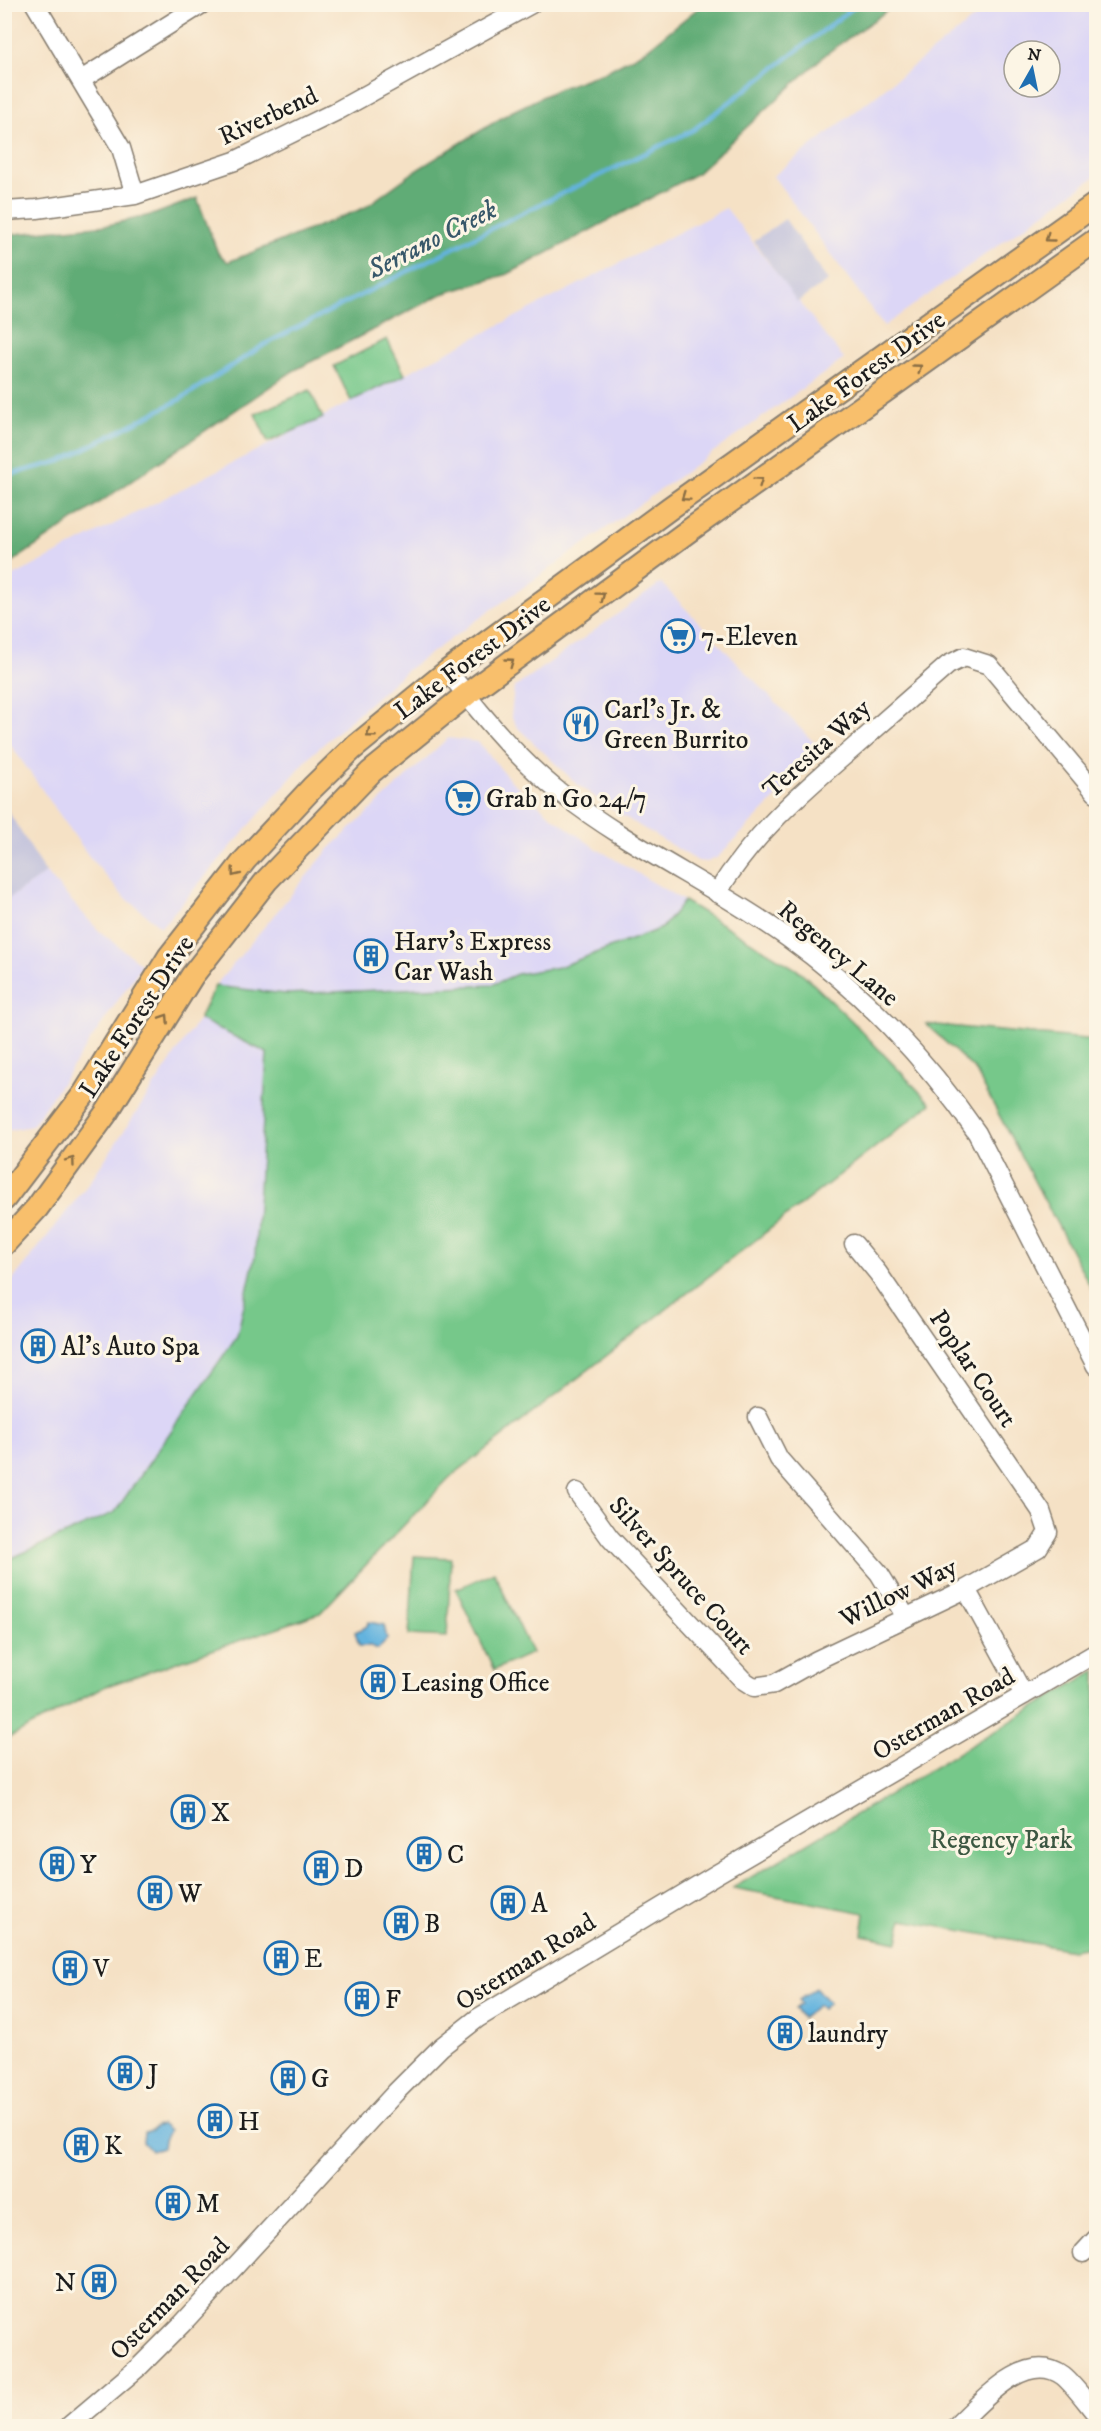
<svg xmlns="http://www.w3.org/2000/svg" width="1101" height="2431" viewBox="0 0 1101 2431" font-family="'IM FELL DW Pica',serif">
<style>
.built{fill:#dcd6f6;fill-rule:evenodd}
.industrial{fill:#c2c2dc}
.green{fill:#76c88a;stroke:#497253;stroke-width:1.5}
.forest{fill:#60ac76;stroke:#3e6449;stroke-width:1.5}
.water{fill:#63b3de;stroke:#40687d;stroke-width:1.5}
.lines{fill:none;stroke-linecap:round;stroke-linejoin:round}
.stream{stroke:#63b3de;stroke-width:4.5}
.minor-casing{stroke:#887e70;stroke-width:21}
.major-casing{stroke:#887e70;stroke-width:26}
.minor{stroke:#fff;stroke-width:18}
.major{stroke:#f8bf6c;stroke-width:22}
.oneway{stroke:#8a6e44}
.labels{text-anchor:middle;stroke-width:6;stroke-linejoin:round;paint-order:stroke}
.street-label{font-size:26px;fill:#1c1c1c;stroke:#fcf5e5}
.poi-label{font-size:26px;fill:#1c1c1c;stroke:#fcf5e5;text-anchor:start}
.park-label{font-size:26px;fill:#3c5842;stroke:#fcf5e5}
.water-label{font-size:27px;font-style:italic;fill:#38586a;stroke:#fcf5e5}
</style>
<rect width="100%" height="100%" fill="#fcf5e5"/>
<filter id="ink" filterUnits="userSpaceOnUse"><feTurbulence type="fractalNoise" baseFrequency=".0167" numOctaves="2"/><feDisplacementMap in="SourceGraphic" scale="12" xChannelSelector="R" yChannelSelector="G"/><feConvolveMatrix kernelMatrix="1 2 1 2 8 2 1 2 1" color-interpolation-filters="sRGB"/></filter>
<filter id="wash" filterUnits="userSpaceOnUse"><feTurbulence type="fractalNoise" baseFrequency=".008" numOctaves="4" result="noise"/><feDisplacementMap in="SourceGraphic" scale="24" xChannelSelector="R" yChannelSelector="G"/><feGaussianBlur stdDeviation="1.35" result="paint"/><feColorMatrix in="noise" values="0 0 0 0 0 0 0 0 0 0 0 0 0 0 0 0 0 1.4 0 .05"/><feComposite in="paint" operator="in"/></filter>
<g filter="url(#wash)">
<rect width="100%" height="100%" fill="#f5e1c5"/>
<path class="built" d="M 991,5 L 1096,5 L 1096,176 L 884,326 L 773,176 ZM 1014,51 L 1050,51 L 1050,87 L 1014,87 Z
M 726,208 L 844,359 L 407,670 L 311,755 L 161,927 L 121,894 L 88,855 L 5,737 L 4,581 Z
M 661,583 L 822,751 L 718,857 L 707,862 L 698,861 L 618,813 L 578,785 L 517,727 L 511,716 L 514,688 Z
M 448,738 L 478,742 L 510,780 L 555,819 L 594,847 L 684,901 L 662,928 L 559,967 L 517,974 L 492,985 L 286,994 L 215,986 L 330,848 Z
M 46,873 L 98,930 L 142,965 L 32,1126 L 5,1131 L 5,901 Z
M 199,1019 L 267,1053 L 255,1256 L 237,1336 L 115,1512 L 5,1561 L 5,1290 L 89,1183 Z"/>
<path class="industrial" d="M 785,219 L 828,281 L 797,302 L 754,241 Z
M 5,806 L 46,873 L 5,901 L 4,901 Z"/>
<path class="green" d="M 387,339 L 405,375 L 351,401 L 334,366 Z
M 310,390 L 323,418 L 268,442 L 255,414 Z
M 684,901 L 801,972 L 852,1021 L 931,1104 L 449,1478 L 320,1613 L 104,1687 L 5,1740 L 5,1561 L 115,1512 L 237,1336 L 255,1256 L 267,1053 L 199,1019 L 215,986 L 286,994 L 492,985 L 517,974 L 559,967 L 662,928 Z
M 926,1024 L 1096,1040 L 1096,1297 L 975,1070 Z
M 414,1556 L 451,1558 L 447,1637 L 409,1635 Z
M 494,1572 L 532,1653 L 494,1670 L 456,1589 Z
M 1096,1670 L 1096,1946 L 1072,1950 L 902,1920 L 898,1942 L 862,1935 L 865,1913 L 733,1888 Z"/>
<path class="forest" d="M 702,5 L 895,5 L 826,54 L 696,174 L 508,274 L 442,294 L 293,371 L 5,567 L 5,235 L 108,225 L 155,214 L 197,198 L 218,253 L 228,262 L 364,208 L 415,171 L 511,112 L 558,89 L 607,71 L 646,50 Z"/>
<path class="water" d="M 369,1622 L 384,1625 L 387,1639 L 378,1649 L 371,1646 L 359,1646 L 355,1632 L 366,1627 Z
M 816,1988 L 829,2003 L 822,2009 L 818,2005 L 802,2018 L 795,2009 L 801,2004 L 799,2000 Z
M 161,2124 L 169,2131 L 164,2140 L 163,2148 L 151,2151 L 143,2142 L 144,2132 L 152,2130 L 157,2125 L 158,2126 Z"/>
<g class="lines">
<path class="stream" d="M 4,476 L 61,461 L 179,400 L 267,343 L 522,213 L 693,130 L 858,4"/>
</g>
</g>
<g filter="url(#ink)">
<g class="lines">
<g class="minor-casing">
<path id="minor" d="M 35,4 L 121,148 L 135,195
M 81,80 L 202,4
M 4,211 L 37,209 L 135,195 L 235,161 L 337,111 L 531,4
M 448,671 C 480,714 519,761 562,794 C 632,849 716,886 788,938 C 861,990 926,1059 977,1133 L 1096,1366
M 717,893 C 752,836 800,793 851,750 C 883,722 916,693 948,665 L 964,657 L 989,665 L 1096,793
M 758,1417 L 779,1459 L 879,1573 L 906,1617
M 577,1492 L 610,1538 L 743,1680 L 754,1687 L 774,1684 L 817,1660 L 966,1589 L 1038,1548 L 1048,1532 L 1041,1511 L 878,1273 L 854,1244
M 966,1589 L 1024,1695
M 1083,2253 L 1096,2239
M 69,2426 L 140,2366 L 182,2324 L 396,2092 L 441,2047 L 478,2018 L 715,1875 L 1096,1653
M 956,2426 C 981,2403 1026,2348 1063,2376 C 1075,2386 1086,2402 1096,2414"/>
</g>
<g class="major-casing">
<path id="major" d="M 4,1199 L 84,1094 L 169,957 L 245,860 L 312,788 L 351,750 L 448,671 L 670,508 L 1096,204
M 4,1244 L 37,1208 L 107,1112 L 192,976 L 267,880 L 371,772 L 466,695 L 687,532 L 1096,240"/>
</g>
<use href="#minor" class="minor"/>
<use href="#major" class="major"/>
</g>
<defs><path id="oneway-chevron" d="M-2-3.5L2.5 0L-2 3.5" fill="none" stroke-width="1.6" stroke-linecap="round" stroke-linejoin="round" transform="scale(1.5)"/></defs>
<g class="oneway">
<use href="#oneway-chevron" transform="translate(1049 238) rotate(144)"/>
<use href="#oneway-chevron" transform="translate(918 368) rotate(-36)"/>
<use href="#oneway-chevron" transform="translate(759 481) rotate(-35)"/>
<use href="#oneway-chevron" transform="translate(685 497) rotate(145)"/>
<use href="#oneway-chevron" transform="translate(601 596) rotate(-37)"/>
<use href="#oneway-chevron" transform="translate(510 662) rotate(-36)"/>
<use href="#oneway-chevron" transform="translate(370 734) rotate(141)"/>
<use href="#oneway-chevron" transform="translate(235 873) rotate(128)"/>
<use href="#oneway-chevron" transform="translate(165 1018) rotate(-57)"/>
<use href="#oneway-chevron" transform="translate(71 1161) rotate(-54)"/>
</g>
</g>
<defs>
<g id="supermarket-ring" transform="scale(1.725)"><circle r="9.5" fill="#fcf5e5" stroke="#1f6fb2" stroke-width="1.5"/><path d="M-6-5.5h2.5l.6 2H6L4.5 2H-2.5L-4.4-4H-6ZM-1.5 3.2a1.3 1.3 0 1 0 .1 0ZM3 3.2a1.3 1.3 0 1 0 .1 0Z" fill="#1f6fb2"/></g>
<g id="restaurant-ring" transform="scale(1.725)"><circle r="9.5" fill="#fcf5e5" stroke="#1f6fb2" stroke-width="1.5"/><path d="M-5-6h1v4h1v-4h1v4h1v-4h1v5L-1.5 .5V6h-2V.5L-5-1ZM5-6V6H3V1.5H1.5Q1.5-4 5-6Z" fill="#1f6fb2"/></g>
<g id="building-ring" transform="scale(1.725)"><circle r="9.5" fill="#fcf5e5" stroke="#1f6fb2" stroke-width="1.5"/><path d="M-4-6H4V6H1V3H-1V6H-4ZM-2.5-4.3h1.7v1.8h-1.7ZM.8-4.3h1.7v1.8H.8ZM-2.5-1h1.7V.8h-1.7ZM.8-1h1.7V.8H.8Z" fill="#1f6fb2"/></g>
</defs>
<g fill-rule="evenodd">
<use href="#supermarket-ring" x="678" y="636"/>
<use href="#restaurant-ring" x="581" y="724"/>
<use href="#supermarket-ring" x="463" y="798"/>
<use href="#building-ring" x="371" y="956"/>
<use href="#building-ring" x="38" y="1346"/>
<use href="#building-ring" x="378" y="1682"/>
<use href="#building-ring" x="188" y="1812"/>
<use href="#building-ring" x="424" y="1854"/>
<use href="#building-ring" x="57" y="1864"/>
<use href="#building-ring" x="321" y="1868"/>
<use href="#building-ring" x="155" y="1893"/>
<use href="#building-ring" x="508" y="1903"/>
<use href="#building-ring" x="401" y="1923"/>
<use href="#building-ring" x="281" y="1958"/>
<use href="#building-ring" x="70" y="1968"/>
<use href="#building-ring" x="362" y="1999"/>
<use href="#building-ring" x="785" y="2033"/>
<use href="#building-ring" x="125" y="2073"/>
<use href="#building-ring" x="288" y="2078"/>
<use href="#building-ring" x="215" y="2121"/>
<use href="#building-ring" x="81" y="2145"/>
<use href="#building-ring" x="173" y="2203"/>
<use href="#building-ring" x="99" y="2282"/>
</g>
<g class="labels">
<g class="street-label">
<text transform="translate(268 115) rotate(-25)" y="9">Riverbend</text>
<text transform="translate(866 371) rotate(-36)" y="9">Lake Forest Drive</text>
<text transform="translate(472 657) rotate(-37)" y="9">Lake Forest Drive</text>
<text transform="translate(816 748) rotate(-42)" y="9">Teresita Way</text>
<text transform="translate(839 953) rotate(40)" y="9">Regency Lane</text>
<text transform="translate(136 1016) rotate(-57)" y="9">Lake Forest Drive</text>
<text transform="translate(974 1368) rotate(56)" y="9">Poplar Court</text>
<text transform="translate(682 1575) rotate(48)" y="9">Silver Spruce Court</text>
<text transform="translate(898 1592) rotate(-26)" y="9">Willow Way</text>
<text transform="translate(943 1713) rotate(-30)" y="9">Osterman Road</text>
<text transform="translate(525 1961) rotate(-32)" y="9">Osterman Road</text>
<text transform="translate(169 2298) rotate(-46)" y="9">Osterman Road</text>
</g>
<g class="poi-label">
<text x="701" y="645">7-Eleven</text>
<text x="604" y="718">Carl's Jr. &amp;<tspan x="604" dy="30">Green Burrito</tspan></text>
<text x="486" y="807">Grab n Go 24/7</text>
<text x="394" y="950">Harv's Express<tspan x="394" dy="30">Car Wash</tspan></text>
<text x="61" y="1355">Al's Auto Spa</text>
<text x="401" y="1691">Leasing Office</text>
<text x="211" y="1821">X</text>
<text x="447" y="1863">C</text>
<text x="80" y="1873">Y</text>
<text x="344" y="1877">D</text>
<text x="178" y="1902">W</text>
<text x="531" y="1912">A</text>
<text x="424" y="1932">B</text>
<text x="304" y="1967">E</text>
<text x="93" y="1977">V</text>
<text x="385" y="2008">F</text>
<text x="808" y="2042">laundry</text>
<text x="148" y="2082">J</text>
<text x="311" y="2087">G</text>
<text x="238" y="2130">H</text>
<text x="104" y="2154">K</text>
<text x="196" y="2212">M</text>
<text x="76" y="2291" text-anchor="end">N</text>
</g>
<g class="park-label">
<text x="1001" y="1848">Regency Park</text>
</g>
<g class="water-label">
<text transform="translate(432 239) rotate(-27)" y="9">Serrano Creek</text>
</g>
</g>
<rect width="1101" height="2431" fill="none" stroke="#fcf5e5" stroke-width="24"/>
<g transform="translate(1032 69) rotate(9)"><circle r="28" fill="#fcf5e5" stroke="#a29e95" stroke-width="1.5"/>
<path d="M0-4.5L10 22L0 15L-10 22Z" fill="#1f6fb2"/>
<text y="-9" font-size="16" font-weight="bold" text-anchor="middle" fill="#1c1c1c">N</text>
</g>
</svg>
